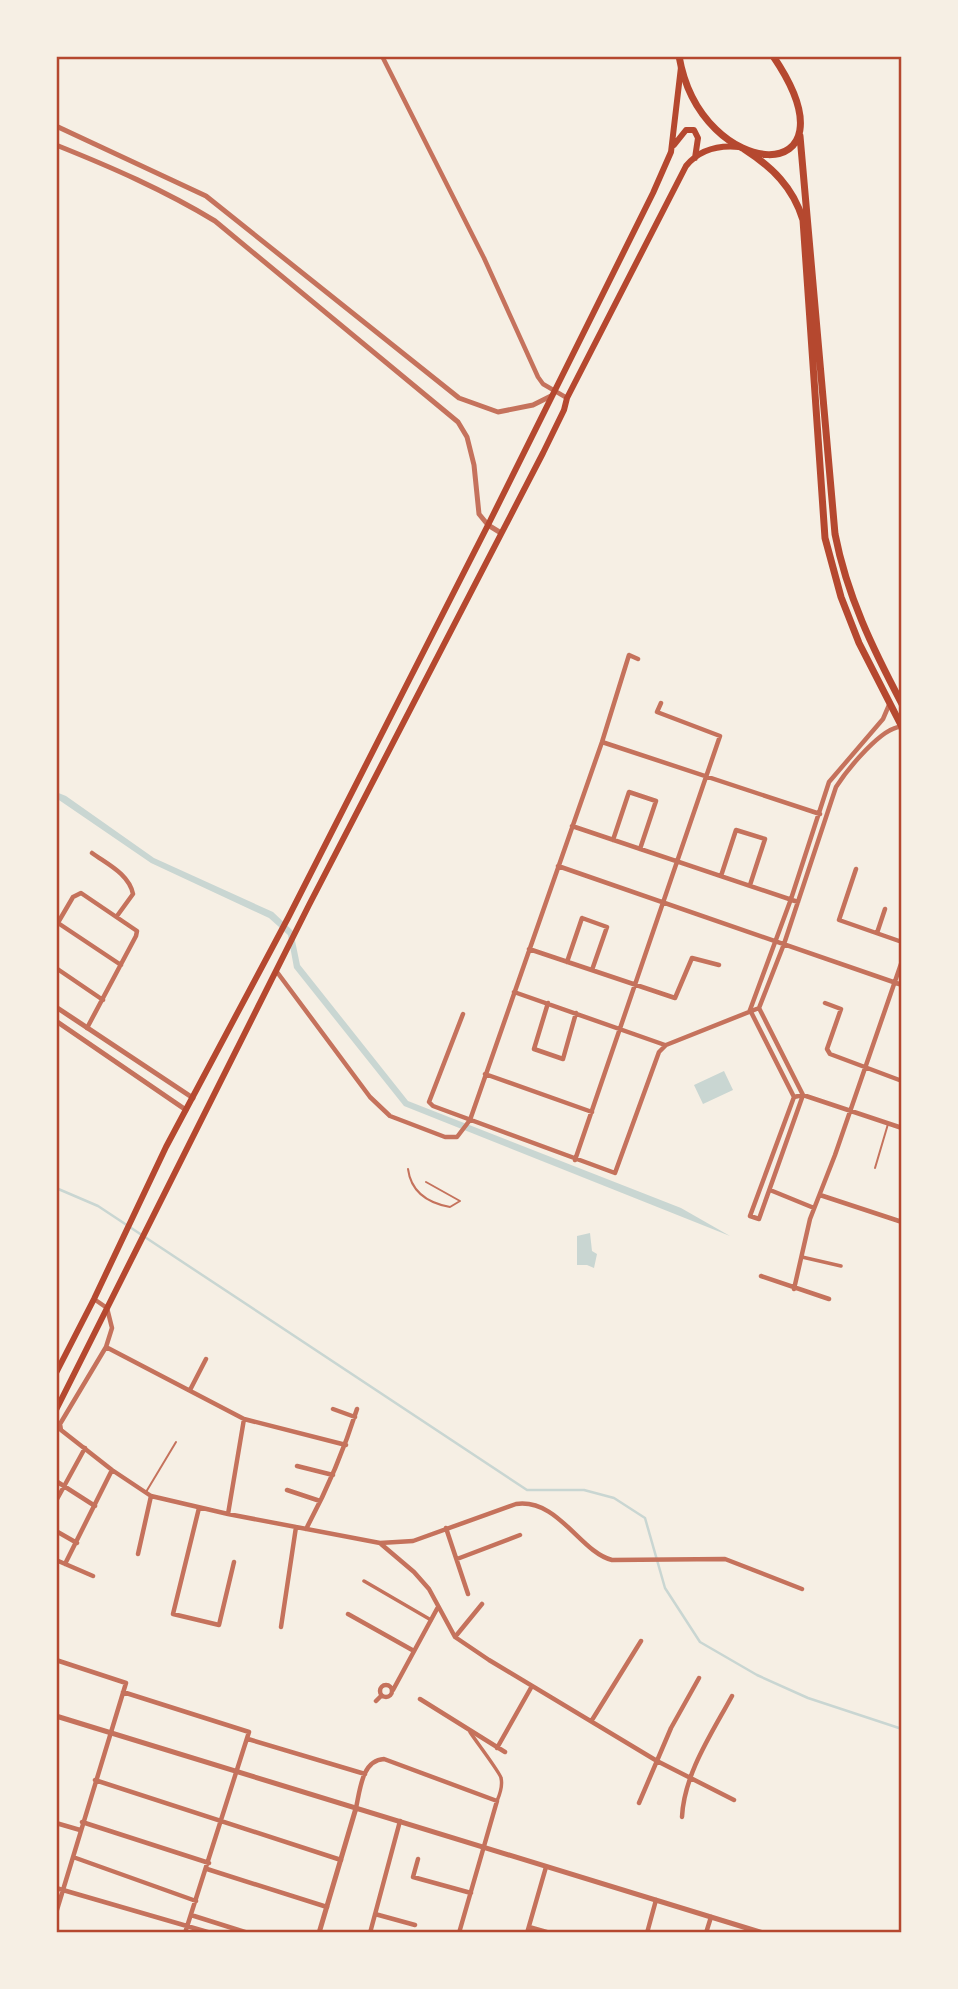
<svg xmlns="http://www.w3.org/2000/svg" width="958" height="1989" viewBox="0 0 958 1989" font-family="'Fira Sans Condensed',sans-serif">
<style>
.water{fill:#c9d6d2}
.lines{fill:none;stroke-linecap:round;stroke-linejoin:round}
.stream{stroke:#c9d6d2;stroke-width:2.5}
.service{stroke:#c5725c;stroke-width:2}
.pedestrian{stroke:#c5725c;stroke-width:3.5}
.minor{stroke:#c5725c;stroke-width:4.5}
.tertiary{stroke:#c5725c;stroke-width:5}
.secondary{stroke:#b5482f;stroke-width:6}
.primary{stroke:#b5482f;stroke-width:7}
.neatline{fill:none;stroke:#b5482f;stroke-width:2.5}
</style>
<rect width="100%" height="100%" fill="#f6efe4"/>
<path class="water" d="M 56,792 L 66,796 L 154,858 L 273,912 L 293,931 L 300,965 L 408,1101 L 681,1208 L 730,1236 L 404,1106 L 294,968 L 288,935 L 269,918 L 151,863 L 56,798 Z
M 724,1071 L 733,1090 L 703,1104 L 694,1085 Z
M 590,1233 L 592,1251 L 597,1254 L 594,1268 L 587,1265 L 577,1265 L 577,1236 Z"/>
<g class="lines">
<path class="stream" d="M 56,1188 L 98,1206 L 527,1490 L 584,1490 L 614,1498 L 645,1518 L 665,1588 L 700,1642 L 757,1675 L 808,1698 L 902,1729"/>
<path class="service" d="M 875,1168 L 888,1124
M 408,1169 C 411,1192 428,1203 450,1207 L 460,1201 L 426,1182
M 146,1492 L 176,1442"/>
<path class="pedestrian" d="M 802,1257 L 841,1266
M 364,1581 L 431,1620
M 470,1732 C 475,1740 501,1774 501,1778 C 503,1786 500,1794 497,1801"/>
<path class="minor" d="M 382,56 L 484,258 L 538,377 L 543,384 L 567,398
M 602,742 L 820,814
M 572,826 L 798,902
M 613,840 L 629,792 L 656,801 L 640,849
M 92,853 C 107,864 129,874 133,894 L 117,916
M 558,866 L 902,985
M 856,869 L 839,920 L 902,942
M 721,876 L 736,830 L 765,839 L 750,885
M 58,923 L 121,965
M 56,926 L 73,897 L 81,893 L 137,931 L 136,936 L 87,1028
M 877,933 L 885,909
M 529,949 L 675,998 L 692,958 L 719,965
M 567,962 L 582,918 L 607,927 L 592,970
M 56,968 L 103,1000
M 277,972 L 370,1097 L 390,1116 L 445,1137 L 457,1137 L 470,1120 L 602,742 L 629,655 L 638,659
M 514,992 L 665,1045
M 548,1003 L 534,1049 L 563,1059 L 576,1013
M 825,1003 L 841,1009 L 827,1049 L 830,1054 L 902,1081
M 759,1008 L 803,1095 L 759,1219 L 750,1216 L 794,1097
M 759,1008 L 784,944 L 836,787 C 847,770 883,725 902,727
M 750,1010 L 791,899 L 829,782 L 883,719 L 889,705
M 750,1010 L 794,1097
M 463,1014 L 429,1102 L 433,1106 L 615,1173 L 659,1052 L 666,1045 L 759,1008
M 485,1074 L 592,1112
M 794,1097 L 803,1095 L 902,1128
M 575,1160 L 720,736 L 657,712 L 661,703
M 770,1190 L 814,1208
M 820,1195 L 902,1222
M 761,1276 L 829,1299
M 794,1289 L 810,1219 L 835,1155 L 902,961
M 94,1299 L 107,1308 L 112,1328 L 106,1347 L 60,1424 L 61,1430 L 112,1470 L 151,1496 L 228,1514 L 380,1543 L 413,1541 L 516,1504 C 558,1498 580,1552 612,1560 L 725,1559 L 802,1589
M 106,1347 L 244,1419 L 346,1445
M 190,1390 L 206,1359
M 333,1409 L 355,1417
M 297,1466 L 333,1475
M 56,1481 L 95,1506
M 287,1490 L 320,1501
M 56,1501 L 85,1448
M 199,1508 L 173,1614 L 219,1625 L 234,1562
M 228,1514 L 244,1419
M 446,1528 L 468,1594
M 306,1529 C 327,1490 344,1450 357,1409
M 56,1531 L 77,1543
M 381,1544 L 414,1572 L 429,1589 L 455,1637 L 489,1660 L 657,1761 L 734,1800
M 138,1554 L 151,1496
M 457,1559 L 520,1535
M 56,1560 L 93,1576
M 65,1564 L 112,1470
M 348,1614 L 414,1651
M 281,1627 L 296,1527
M 455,1637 L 482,1604
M 56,1660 L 126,1683 L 56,1913
M380 1691a6 6 0 1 1 12 0a6 6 0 1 1-12 0Z
M 393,1690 L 438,1607
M 123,1692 L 249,1732 L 185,1933
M 420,1699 L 505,1752
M 376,1701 L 381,1696
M 592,1720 L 641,1641
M 248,1739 L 365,1774
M 497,1748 L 532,1686
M 95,1780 L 341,1860
M 639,1803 L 671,1728 L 699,1678
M 356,1808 C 360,1790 362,1760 384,1759 L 497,1801 L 459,1933
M 682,1817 C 684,1774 712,1733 732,1696
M 82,1822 L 209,1863
M 56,1823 L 80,1830
M 73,1857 L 196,1901
M 418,1859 L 413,1877 L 471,1893
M 207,1869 L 327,1907
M 56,1888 L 211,1933
M 375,1914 L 415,1925
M 191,1915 L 248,1933
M 529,1927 L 550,1933
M 56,1931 L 61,1933
M 370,1933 L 400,1821
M 527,1933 L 546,1867
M 647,1933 L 656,1900
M 706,1933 L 711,1917"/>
<path class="tertiary" d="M 56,126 L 206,196 L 459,398 L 498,412 L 533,405 L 551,396
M 56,145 C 111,167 164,190 215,221 L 458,422 L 467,437 L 474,465 L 479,514 L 488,525 L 501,533
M 56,1007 L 193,1098
M 56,1021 L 186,1110
M 56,1716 L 763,1933
M 319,1933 L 356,1808"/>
<path class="secondary" d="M 674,145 L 686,130 L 694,130 L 698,138 L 695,158
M 56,1373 L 94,1299 L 166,1147 L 288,918 L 488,525 L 653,193 L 671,152 L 681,67
M 56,1410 L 309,905 L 543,453 L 564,410 L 567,398 L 686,166 C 700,149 719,145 739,147"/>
<path class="primary" d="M 679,56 C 701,185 864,190 773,56
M 800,136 L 835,534 C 847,596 873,649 902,704
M 744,149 C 772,167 793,187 803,220 L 825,538 L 841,597 L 859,643 L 902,727"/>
</g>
<rect width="958" height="1989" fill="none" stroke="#f6efe4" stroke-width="116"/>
<rect x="58" y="58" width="842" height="1873" class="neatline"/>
</svg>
